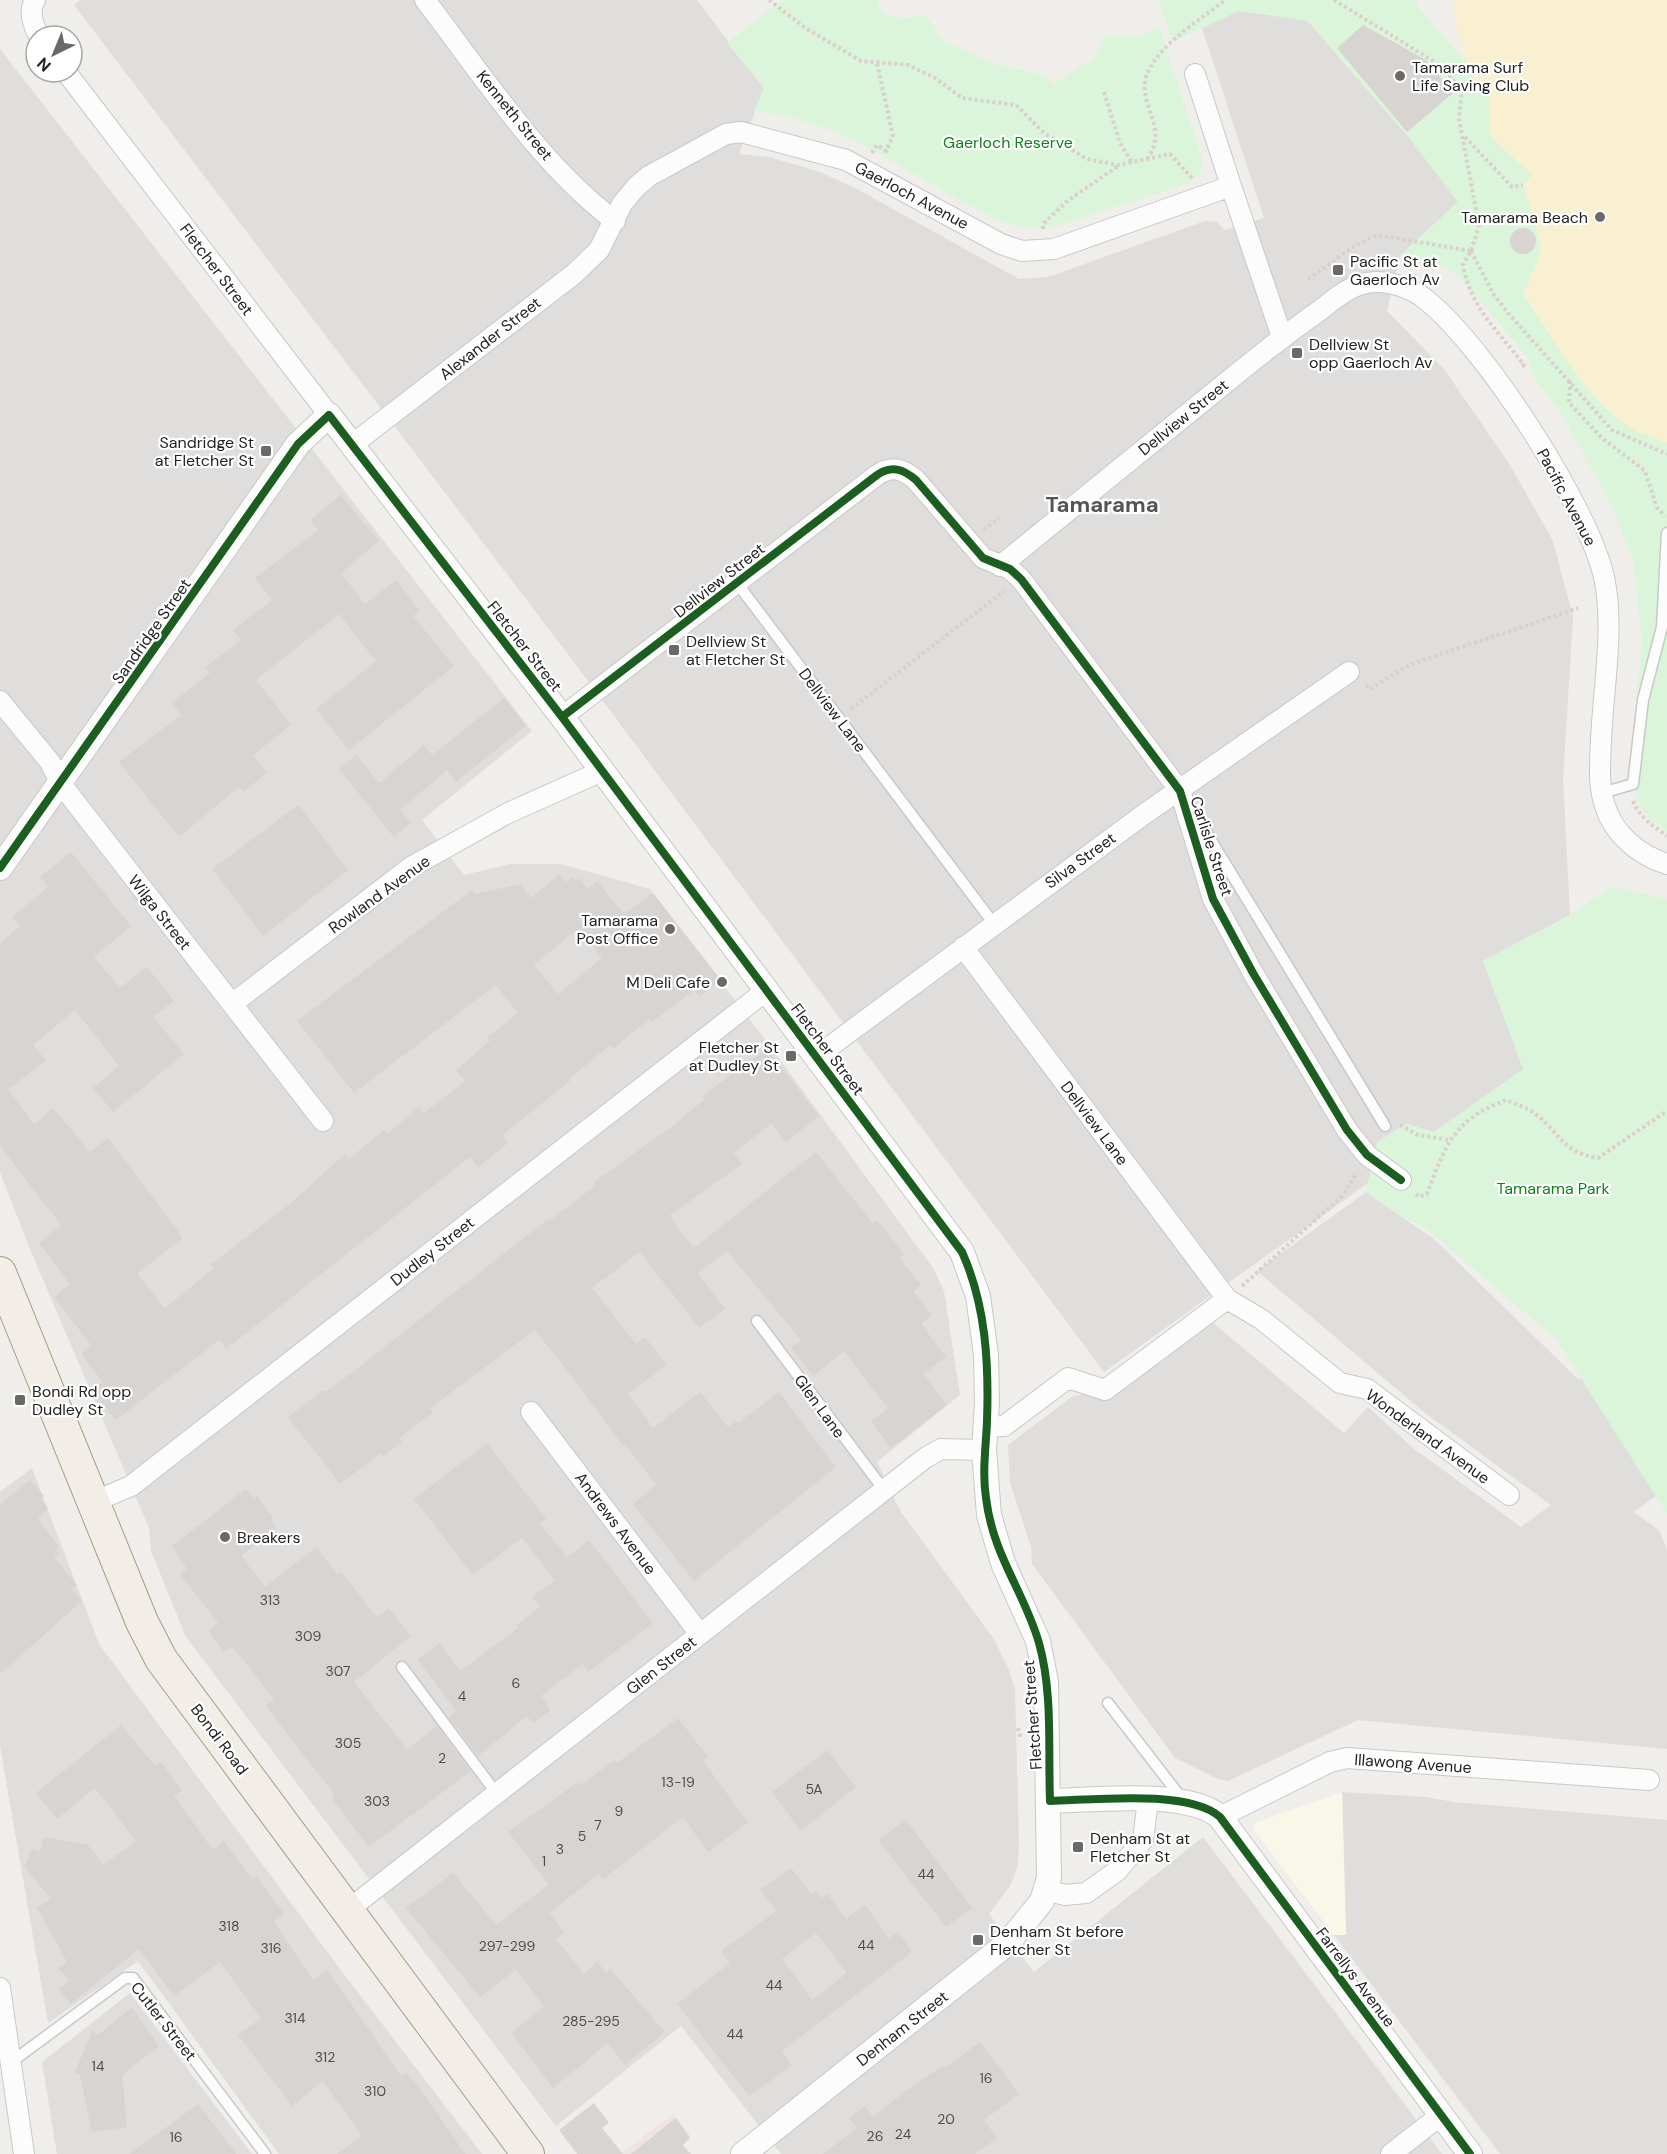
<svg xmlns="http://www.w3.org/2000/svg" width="1667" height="2154" viewBox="0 0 1667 2154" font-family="'DM Sans',sans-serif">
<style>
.residential{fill:#dfdedc}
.commercial{fill:#f1e3e1}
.education{fill:#f8f7e8}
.sand{fill:#f8f0d0}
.park{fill:#daf5da}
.building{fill:#d7d4d2;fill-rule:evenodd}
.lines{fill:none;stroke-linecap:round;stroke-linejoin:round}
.service-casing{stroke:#c9c8c7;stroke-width:13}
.minor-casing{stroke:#c9c8c7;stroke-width:22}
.tertiary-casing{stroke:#c9c8c7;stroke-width:26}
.primary-casing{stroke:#a79c86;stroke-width:34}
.path{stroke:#dccecd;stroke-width:4;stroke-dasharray:3 3;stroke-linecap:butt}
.service{stroke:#fdfcfc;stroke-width:10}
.minor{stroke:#fdfcfc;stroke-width:20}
.tertiary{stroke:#fdfcfc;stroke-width:24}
.primary{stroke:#f3ede7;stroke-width:32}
.cycleway-casing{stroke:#fff;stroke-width:11}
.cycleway{stroke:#1b5e20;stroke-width:8}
.poi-dot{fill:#6a6968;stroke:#fff;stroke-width:2}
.labels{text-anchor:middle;stroke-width:4.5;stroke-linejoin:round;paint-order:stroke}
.number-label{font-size:14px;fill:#4f4e4e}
.poi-label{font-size:16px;fill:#222;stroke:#fff;text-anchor:start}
.street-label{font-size:16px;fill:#222;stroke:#fff}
.park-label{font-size:16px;fill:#0c8416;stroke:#fff}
.district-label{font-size:22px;font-weight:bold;fill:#555;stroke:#fff}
</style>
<rect width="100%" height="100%" fill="#f0eeeb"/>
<path class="residential" d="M 80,0 L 697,0 L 764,88 L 739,154 L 769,157 L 817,171 L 855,188 L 1019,279 L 1048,277 L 1205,221 L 1217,222 L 1225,230 L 1264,218 L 1202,28 L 1239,10 L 1307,20 L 1411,140 L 1458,202 L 1400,256 L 1387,311 L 1444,369 L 1510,465 L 1553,541 L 1573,617 L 1563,779 L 1570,915 L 1483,961 L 1524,1069 L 1434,1132 L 1406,1124 L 1378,1142 L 1368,1183 L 1104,1372 L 570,657 L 74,5 Z
M 0,49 L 532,731 L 422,820 L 464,875 L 510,864 L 561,864 L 650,889 L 764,1038 L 933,1268 L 944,1291 L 960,1395 L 877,1462 L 901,1512 L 994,1639 L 1009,1670 L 1015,1689 L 1019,1845 L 1017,1869 L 1010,1886 L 989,1914 L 1034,1972 L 1203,1837 L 1442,2154 L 781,2154 L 681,2026 L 556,2126 L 186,1637 L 151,1551 L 149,1528 L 27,1242 L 0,1172 Z
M 1366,1192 L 1435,1240 L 1578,1379 L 1634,1370 L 1667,1488 L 1634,1512 L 1659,1530 L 1667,1550 L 1667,1749 L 1358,1720 L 1228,1781 L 1218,1779 L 1175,1758 L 1032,1564 L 1031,1547 L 1010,1483 L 1008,1445 L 1073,1396 L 1097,1392 L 1211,1321 L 1344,1433 L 1368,1407 L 1413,1448 L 1521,1527 L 1551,1505 L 1425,1413 L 1257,1271 Z
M 32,1468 L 99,1644 L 340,1969 L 482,2154 L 279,2154 L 138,1961 L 48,2023 L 0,1746 L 0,1492 Z
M 1342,1792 L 1426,1797 L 1454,1802 L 1667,1820 L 1667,2154 L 1500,2154 L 1334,1935 L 1346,1935 Z
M 130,1993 L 252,2154 L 57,2154 L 42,2062 Z"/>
<path class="commercial" d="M 673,2114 L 690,2135 L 671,2151 L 673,2154 L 620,2154 Z"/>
<path class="education" d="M 1342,1792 L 1346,1935 L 1334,1935 L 1253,1829 L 1257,1822 Z"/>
<path class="sand" d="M 1453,0 L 1667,0 L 1667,443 C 1655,438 1640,434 1629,427 C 1582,395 1555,340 1523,294 L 1542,249 L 1523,185 L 1531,175 L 1489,135 L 1490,100 C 1465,74 1457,35 1453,0 Z"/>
<path class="park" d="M 782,0 L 877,0 L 882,13 L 901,19 L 922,15 L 930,21 L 945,42 L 996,64 L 1045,76 L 1054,84 L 1094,58 L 1104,38 L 1116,35 L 1134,38 L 1159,27 L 1203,161 L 1200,174 L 1187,184 L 1054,227 L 1024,228 L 1006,223 C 920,186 853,121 754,111 L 764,88 L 727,43 Z
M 1158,0 L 1416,0 L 1418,6 L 1470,68 L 1478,88 L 1490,100 L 1489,135 L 1532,175 L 1523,185 L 1542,249 L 1523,295 C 1555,340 1582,395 1629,427 C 1640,434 1655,438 1667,443 L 1667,831 L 1648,817 L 1640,806 L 1629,773 L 1642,640 L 1633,560 L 1613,509 L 1564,417 L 1531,373 L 1529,359 L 1490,312 L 1455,273 L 1432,262 L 1399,256 L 1458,202 L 1411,140 L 1308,21 L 1239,11 L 1173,42 Z
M 1611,887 L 1667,899 L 1667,1514 L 1556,1339 L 1427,1229 L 1402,1217 L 1366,1192 L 1377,1142 L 1406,1124 L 1434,1132 L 1523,1069 L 1483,961 L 1570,915 Z"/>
<path class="building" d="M 1363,25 L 1426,60 L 1453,93 L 1407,132 L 1337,48 Z
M1510 241a13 13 0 1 1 26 0a13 13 0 1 1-26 0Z
M 341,495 L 379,541 L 341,573 L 365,604 L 396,580 L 420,611 L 413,616 L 454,666 L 349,750 L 316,709 L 376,661 L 339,614 L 256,680 L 291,725 L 253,755 L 267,773 L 243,792 L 239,787 L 179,837 L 119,762 L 181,715 L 172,703 L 210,673 L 205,667 L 241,640 L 233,630 L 272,600 L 255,578 L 318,530 L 310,520 Z
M 504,698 L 526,726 L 456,782 L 447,770 L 400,810 L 411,823 L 394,837 L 339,769 L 356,755 L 379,783 L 424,745 L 432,755 Z
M 298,805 L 348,870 L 263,936 L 212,869 Z
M 71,852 L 131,926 L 94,957 L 120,988 L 147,967 L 174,1001 L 153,1017 L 184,1054 L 113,1112 L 93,1088 L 119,1066 L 75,1010 L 33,1045 L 46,1060 L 8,1090 L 34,1124 L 53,1108 L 90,1152 L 108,1138 L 183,1238 L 137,1274 L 165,1308 L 214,1268 L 211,1264 L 291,1203 L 345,1154 L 349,1159 L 384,1130 L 387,1134 L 419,1107 L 424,1113 L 465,1081 L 456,1070 L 490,1041 L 487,1037 L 518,1013 L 496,985 L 354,1093 L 297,1021 L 472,890 L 475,894 L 520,884 L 531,898 L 559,874 L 566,882 L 572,877 L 575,881 L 579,878 L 588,889 L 597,881 L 624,914 L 653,893 L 721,980 L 699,997 L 694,990 L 652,1022 L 649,1019 L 613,1049 L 610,1045 L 569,1079 L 570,1081 L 502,1135 L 508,1143 L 478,1167 L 470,1157 L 226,1349 L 219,1340 L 116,1420 L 92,1390 L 103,1382 L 81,1354 L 91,1345 L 54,1297 L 70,1284 L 39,1243 L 61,1225 L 0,1146 L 0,943 L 20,926 L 12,917 L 48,887 L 40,877 ZM 579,928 L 602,958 L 558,994 L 534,965 Z
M 767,1049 L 819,1116 L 786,1142 L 772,1123 L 733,1153 L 742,1164 L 670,1215 L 672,1220 L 694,1248 L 816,1152 L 873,1224 L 877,1220 L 904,1254 L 899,1258 L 921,1285 L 913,1291 L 932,1315 L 921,1324 L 946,1357 L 923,1374 L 947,1405 L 891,1448 L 871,1421 L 888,1408 L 844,1351 L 813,1376 L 791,1348 L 801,1340 L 727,1251 L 698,1273 L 725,1309 L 699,1328 L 640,1252 L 592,1288 L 636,1344 L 645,1337 L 666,1365 L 628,1394 L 653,1428 L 700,1392 L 728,1427 L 737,1421 L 738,1423 L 779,1392 L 836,1467 L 694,1581 L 633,1504 L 656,1485 L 625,1444 L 623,1446 L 580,1387 L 535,1330 L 430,1408 L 433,1412 L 399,1438 L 402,1442 L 384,1456 L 381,1453 L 340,1484 L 288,1417 L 323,1390 L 325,1392 L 350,1374 L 548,1219 L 549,1221 L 596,1185 L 594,1182 L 670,1128 L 705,1099 L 702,1096 Z
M 487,1443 L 546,1519 L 540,1524 L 567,1557 L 589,1540 L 653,1623 L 588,1672 L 583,1664 L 541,1696 L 551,1710 L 533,1723 L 527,1716 L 478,1756 L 449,1717 L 456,1711 L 417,1659 L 440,1643 L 460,1671 L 518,1628 L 516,1625 L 540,1607 L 532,1597 L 555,1580 L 522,1538 L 473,1575 L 414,1499 Z
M 30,1480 L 44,1496 L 41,1499 L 48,1508 L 38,1519 L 59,1547 L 56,1550 L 59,1553 L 54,1557 L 77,1585 L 72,1589 L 82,1601 L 0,1674 L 0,1504 Z
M 246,1489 L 254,1498 L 257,1496 L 273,1518 L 270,1520 L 277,1528 L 241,1556 L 265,1587 L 316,1547 L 337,1574 L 341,1572 L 377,1617 L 389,1608 L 411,1636 L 354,1682 L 407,1749 L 437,1726 L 471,1771 L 369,1847 L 331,1797 L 334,1794 L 266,1706 L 274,1699 L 232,1646 L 224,1652 L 208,1631 L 218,1623 L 180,1574 L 187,1569 L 172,1546 Z
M 678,1718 L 708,1757 L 703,1761 L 748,1822 L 708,1852 L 683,1817 L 603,1879 L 599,1874 L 549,1913 L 564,1932 L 556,1939 L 584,1974 L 597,1961 L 606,1973 L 610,1969 L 665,2032 L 625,2065 L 608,2043 L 553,2088 L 511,2033 L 544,2006 L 516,1969 L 480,1997 L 406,1908 L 453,1873 L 496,1925 L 549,1884 L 508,1832 L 578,1782 L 580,1786 L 614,1760 L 617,1763 Z
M 121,1725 L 155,1766 L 161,1762 L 182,1790 L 174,1796 L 213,1850 L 224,1841 L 253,1880 L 257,1877 L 284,1914 L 274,1922 L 313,1980 L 327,1969 L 401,2076 L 406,2073 L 422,2091 L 465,2154 L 337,2154 L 362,2136 L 323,2081 L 292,2106 L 238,2035 L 261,2018 L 220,1962 L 174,1996 L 139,1949 L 71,2004 L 59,1989 L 69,1981 L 58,1968 L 67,1962 L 37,1908 L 51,1899 L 25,1867 L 31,1849 L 40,1852 L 44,1837 L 88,1845 L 103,1865 L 136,1841 L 95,1788 L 57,1819 L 36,1793 Z
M 827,1750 L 856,1787 L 801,1831 L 772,1792 Z
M 906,1820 L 972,1908 L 946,1927 L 878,1840 Z
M 791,1868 L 811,1894 L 816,1892 L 821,1898 L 828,1894 L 846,1919 L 865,1905 L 889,1938 L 898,1932 L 912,1952 L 782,2051 L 792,2065 L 749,2096 L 677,2004 L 730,1963 L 721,1951 L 777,1911 L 760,1890 ZM 816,1933 L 847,1973 L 812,2000 L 782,1959 Z
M 132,2007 L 159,2046 L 122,2075 L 127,2127 L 92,2132 L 80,2075 L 75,2072 L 92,2031 L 98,2035 Z
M 980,2042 L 1019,2094 L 984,2120 L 997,2138 L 975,2154 L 823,2154 L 857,2128 L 849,2118 L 865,2106 L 873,2117 L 907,2090 L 942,2066 L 944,2068 Z
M 594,2103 L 609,2123 L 602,2128 L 623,2154 L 577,2154 L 559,2130 Z
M 198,2104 L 236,2154 L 130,2154 Z
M 676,2118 L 690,2138 L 683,2145 L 691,2154 L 631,2154 Z"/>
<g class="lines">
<g class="service-casing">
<path id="service" d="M 737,583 L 994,924
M 1602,793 L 1633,784 L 1643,700 L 1662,627 L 1667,533
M 1192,809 L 1385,1126
M 757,1321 L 884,1490
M 402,1667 L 497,1794
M 1108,1703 L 1183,1800
M 10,2063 L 125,1978 L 133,1978 L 265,2154"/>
</g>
<g class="minor-casing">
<path id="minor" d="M 35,0 C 28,11 33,25 39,36
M 425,0 C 481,73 541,166 615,221
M 66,72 L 329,415
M 1195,74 L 1231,186
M 353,444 L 574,274 L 599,250 L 622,204 L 636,187 L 649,176 L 726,134 L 741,132 L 846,160 L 1001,244 L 1022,251 L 1054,249 L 1231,186 L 1282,337
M 1000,566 C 1079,501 1159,437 1239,372 C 1265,351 1292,330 1319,311 C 1331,302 1344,290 1359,285 C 1379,278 1403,284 1421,296 C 1480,338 1592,511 1605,582 C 1614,631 1603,691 1601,741 C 1600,763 1598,785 1605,806 C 1614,835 1639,855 1667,864
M 0,701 L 50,762 L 61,784 L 323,1121
M 562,717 L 877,475 C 892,465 903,469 916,480 L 983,558 L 1010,569 L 1021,579 L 1180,791 L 1213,899 L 1253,973 L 1347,1130 L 1367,1155 L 1401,1180
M 963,947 L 1227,1299 L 1261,1319 L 1340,1383 L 1367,1389 L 1509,1495
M 232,1004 L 411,867 L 508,813 L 602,771
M 817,1056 L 1143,815 L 1349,672
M 531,1412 L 700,1634
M 986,1427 L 1004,1426 L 1068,1378 L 1105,1390 L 1227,1299
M 93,1502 L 131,1486 L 767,990
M 1220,1817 L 1330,1762 L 1347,1758 L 1649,1780
M 1046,1890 L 1065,1895 L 1086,1893 L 1117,1871 L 1143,1840 L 1148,1800
M 348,1910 L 925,1458 L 941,1449 L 984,1450
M 0,1988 L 24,2154
M 1391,2154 L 1441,2115"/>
</g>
<g class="tertiary-casing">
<path id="tertiary" d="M 0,868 L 298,444 L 329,415 L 562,717 L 962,1252 L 978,1296 L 986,1355 L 987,1403 L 984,1450 L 989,1515 L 1003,1563 L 1038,1641 L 1046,1682 L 1049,1878 L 1042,1901 L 1008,1943 L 743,2154
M 1050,1801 C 1093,1800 1188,1789 1220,1817 L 1470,2154"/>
</g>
<g class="primary-casing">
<path id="primary" d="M 0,1273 L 142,1622 L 161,1659 L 528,2154"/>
</g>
<path class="path" d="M 769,0 L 807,29 L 861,61 L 908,65 L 935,78 L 962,98 L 1016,105 L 1044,133 L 1087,159 L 1118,165 L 1170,154 L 1192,178
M 1334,0 L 1438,64 L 1462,90 L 1459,119 L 1479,226 L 1471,251 L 1463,265 C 1470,307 1499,332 1524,365 L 1519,368
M 1104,92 L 1120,143 L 1133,164
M 1465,137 L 1512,187 L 1523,185
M 872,153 L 877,145 L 886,151 L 893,136 L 877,63
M 1147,159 C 1171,126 1134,103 1148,72 C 1162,42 1200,20 1225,0
M 1043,229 L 1043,224 L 1066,202 L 1118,166
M 1471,251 L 1494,295 L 1508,313 L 1612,430 L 1667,454
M 1308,279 L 1353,247 L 1377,235 L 1471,251
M 1570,381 L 1569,403 L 1602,438 L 1645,471 L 1657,508 L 1665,516
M 984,530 L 999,518
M 1366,685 L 1370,689 L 1409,665 L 1578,608
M 851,709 L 1004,591
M 1633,801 C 1639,817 1653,826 1667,836
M 1400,1125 L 1418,1135 L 1450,1140
M 1416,1194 L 1419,1197 L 1427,1194 C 1446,1144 1453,1120 1506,1100 C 1515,1104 1525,1107 1533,1112 C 1559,1131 1562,1153 1598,1158 L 1667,1111
M 1242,1286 L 1343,1195 L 1356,1174
M 1018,1728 L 1021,1740"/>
<use href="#service" class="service"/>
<use href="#minor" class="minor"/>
<use href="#tertiary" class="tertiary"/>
<use href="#primary" class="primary"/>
<g class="cycleway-casing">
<path id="cycleway" d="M 562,717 L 877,475 C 892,465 903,469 916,480 L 983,558 L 1010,569 L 1021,579 L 1180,791 L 1213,899 L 1253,973 L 1347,1130 L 1367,1155 L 1401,1180
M 0,868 L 298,444 L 329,415 L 562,717 L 962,1252 C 986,1305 989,1364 987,1421 C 986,1447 982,1472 986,1498 C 993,1556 1024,1591 1039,1643 C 1053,1693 1048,1749 1050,1801 C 1093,1800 1188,1789 1220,1817 L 1470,2154"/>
</g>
<use href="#cycleway" class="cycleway"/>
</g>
<g class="poi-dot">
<circle cx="1400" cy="76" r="6"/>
<circle cx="1600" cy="217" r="6"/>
<rect x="1332" y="264" width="12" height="12" rx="3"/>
<rect x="1291" y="347" width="12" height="12" rx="3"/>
<rect x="260" y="445" width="12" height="12" rx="3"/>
<rect x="668" y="644" width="12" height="12" rx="3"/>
<circle cx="670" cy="929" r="6"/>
<circle cx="722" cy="982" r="6"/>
<rect x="785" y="1050" width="12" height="12" rx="3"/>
<rect x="14" y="1394" width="12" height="12" rx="3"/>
<circle cx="225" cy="1537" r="6"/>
<rect x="1072" y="1841" width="12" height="12" rx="3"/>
<rect x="972" y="1934" width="12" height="12" rx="3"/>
</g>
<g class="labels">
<g class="number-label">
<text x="270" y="1605">313</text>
<text x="308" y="1641">309</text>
<text x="338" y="1676">307</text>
<text x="516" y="1688">6</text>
<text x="462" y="1701">4</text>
<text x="348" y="1748">305</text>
<text x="442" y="1763">2</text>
<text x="678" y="1787">13-19</text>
<text x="814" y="1794">5A</text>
<text x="377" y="1806">303</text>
<text x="619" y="1816">9</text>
<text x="598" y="1830">7</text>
<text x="582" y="1841">5</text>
<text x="560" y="1854">3</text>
<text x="544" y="1866">1</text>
<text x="926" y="1879">44</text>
<text x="229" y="1931">318</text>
<text x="866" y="1950">44</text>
<text x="507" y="1951">297-299</text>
<text x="271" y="1953">316</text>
<text x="774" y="1990">44</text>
<text x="295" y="2023">314</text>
<text x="591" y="2026">285-295</text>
<text x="735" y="2039">44</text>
<text x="325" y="2062">312</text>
<text x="98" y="2071">14</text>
<text x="986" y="2083">16</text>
<text x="375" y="2096">310</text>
<text x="946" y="2124">20</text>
<text x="903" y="2139">24</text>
<text x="875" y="2141">26</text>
<text x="176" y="2142">16</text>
</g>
<g class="poi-label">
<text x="1412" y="73">Tamarama Surf<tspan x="1412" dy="18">Life Saving Club</tspan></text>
<text x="1588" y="223" text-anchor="end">Tamarama Beach</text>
<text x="1350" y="267">Pacific St at<tspan x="1350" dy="18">Gaerloch Av</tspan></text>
<text x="1309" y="350">Dellview St<tspan x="1309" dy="18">opp Gaerloch Av</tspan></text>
<text x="254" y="448" text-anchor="end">Sandridge St<tspan x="254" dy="18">at Fletcher St</tspan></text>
<text x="686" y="647">Dellview St<tspan x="686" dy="18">at Fletcher St</tspan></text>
<text x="658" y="926" text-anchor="end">Tamarama<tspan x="658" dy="18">Post Office</tspan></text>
<text x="710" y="988" text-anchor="end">M Deli Cafe</text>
<text x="779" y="1053" text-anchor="end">Fletcher St<tspan x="779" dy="18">at Dudley St</tspan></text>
<text x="32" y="1397">Bondi Rd opp<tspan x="32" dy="18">Dudley St</tspan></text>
<text x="237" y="1543">Breakers</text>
<text x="1090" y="1844">Denham St at<tspan x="1090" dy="18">Fletcher St</tspan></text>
<text x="990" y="1937">Denham St before<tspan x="990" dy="18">Fletcher St</tspan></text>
</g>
<g class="street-label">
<text transform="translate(515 115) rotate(51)" y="6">Kenneth Street</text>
<text transform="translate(912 195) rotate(28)" y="6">Gaerloch Avenue</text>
<text transform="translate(217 269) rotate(53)" y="6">Fletcher Street</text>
<text transform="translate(490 338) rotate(-38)" y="6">Alexander Street</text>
<text transform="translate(1183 417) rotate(-39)" y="6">Dellview Street</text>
<text transform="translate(1567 497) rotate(62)" y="6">Pacific Avenue</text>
<text transform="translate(719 580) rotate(-38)" y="6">Dellview Street</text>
<text transform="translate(151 631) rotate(-55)" y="6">Sandridge Street</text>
<text transform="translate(525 646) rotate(52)" y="6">Fletcher Street</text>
<text transform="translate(833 710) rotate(53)" y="6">Dellview Lane</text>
<text transform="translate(1212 846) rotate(72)" y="6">Carlisle Street</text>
<text transform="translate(1080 860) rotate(-36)" y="6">Silva Street</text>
<text transform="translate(379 894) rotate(-36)" y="6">Rowland Avenue</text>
<text transform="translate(160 912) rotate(52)" y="6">Wilga Street</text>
<text transform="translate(828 1049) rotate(53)" y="6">Fletcher Street</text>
<text transform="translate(1095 1123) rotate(53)" y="6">Dellview Lane</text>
<text transform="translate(432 1251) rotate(-38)" y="6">Dudley Street</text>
<text transform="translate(820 1406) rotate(54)" y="6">Glen Lane</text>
<text transform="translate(1428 1436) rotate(36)" y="6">Wonderland Avenue</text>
<text transform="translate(616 1523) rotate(53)" y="6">Andrews Avenue</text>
<text transform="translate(661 1665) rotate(-38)" y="6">Glen Street</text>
<text transform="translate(1032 1715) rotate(-94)" y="6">Fletcher Street</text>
<text transform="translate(220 1739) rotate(53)" y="6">Bondi Road</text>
<text transform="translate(1413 1763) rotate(4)" y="6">Illawong Avenue</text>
<text transform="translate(1356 1977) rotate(53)" y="6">Farrellys Avenue</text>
<text transform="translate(164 2021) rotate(52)" y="6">Cutler Street</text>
<text transform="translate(902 2028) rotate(-38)" y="6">Denham Street</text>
</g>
<g class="park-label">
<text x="1008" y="148">Gaerloch Reserve</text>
<text x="1553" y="1194">Tamarama Park</text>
</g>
<g class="district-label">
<text x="1102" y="512">Tamarama</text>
</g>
</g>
<g transform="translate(54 54) rotate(223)"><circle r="28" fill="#ffffff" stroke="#a7a7a7" stroke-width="1.5"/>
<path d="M0-4.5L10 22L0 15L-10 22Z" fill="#6a6968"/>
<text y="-9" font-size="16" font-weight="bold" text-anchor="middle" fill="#222222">N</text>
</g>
</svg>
